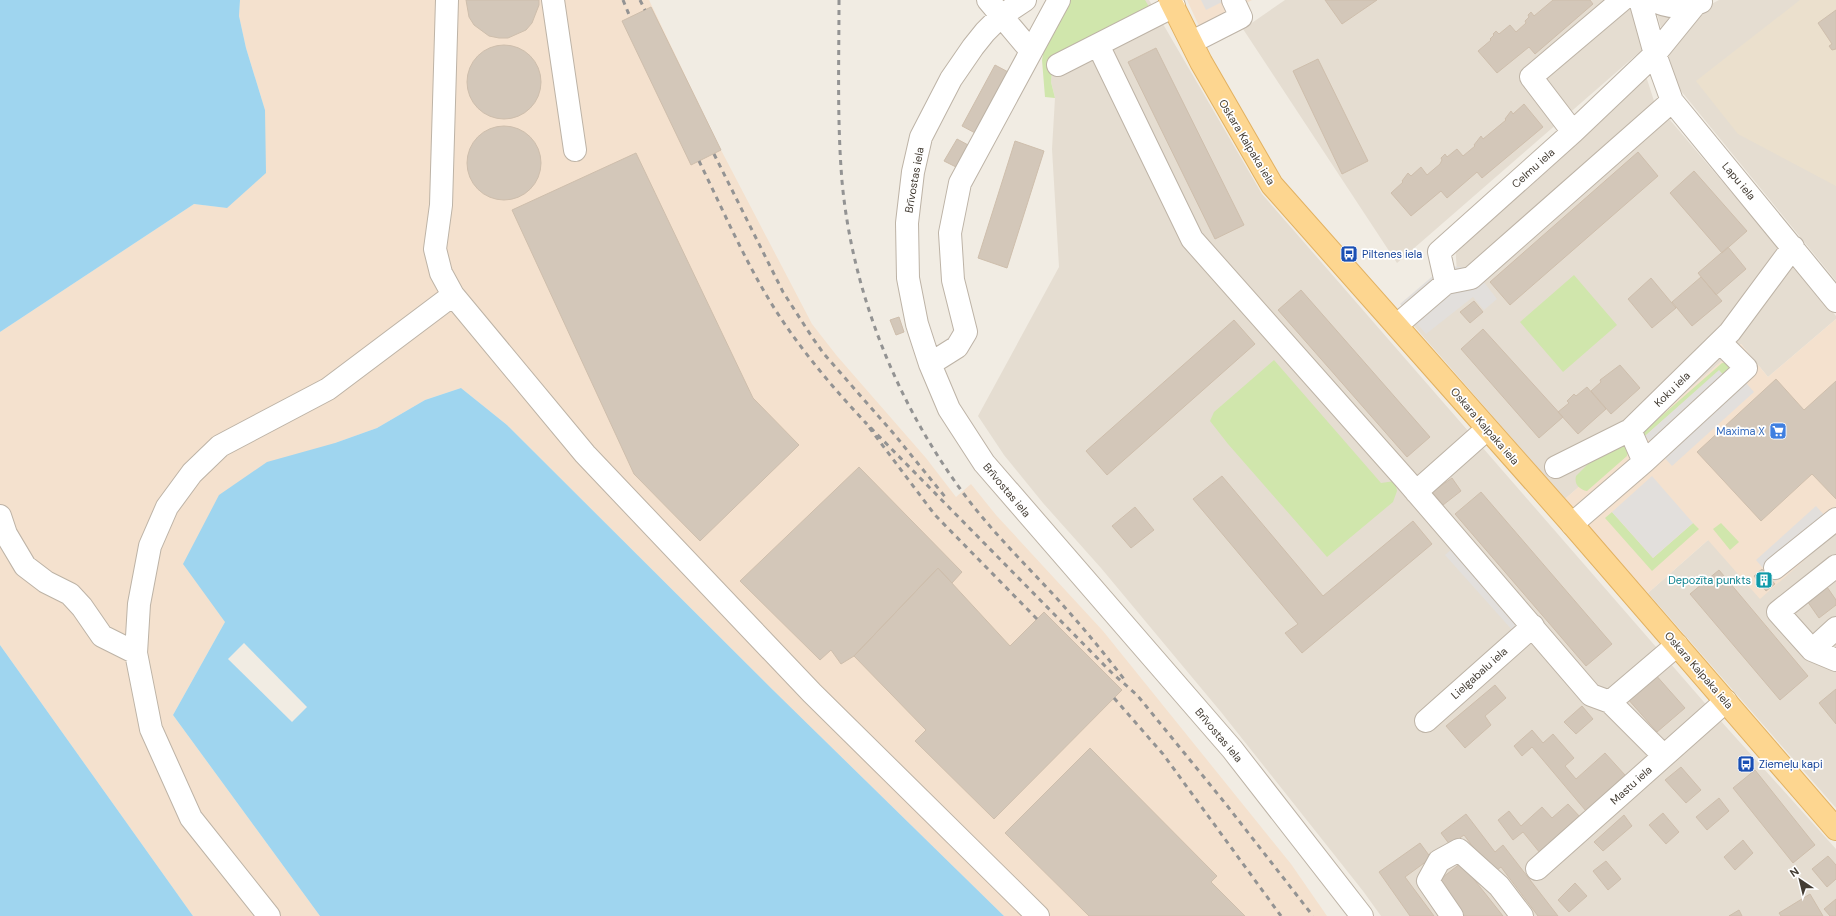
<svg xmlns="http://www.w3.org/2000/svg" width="1836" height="916" viewBox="0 0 1836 916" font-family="'DM Sans',sans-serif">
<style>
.residential{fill:#e5ddd1}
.commercial{fill:#f4e1ce}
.education{fill:#ebe0cd}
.green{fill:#d0e6ac}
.parking{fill:#e2dfdc}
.water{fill:#9fd5ef}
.pier{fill:#f1ece3}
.building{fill:#d3c7b9;stroke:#cebeac}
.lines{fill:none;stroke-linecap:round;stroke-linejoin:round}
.minor-casing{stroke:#bdb3a6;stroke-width:24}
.major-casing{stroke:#e2b161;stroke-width:24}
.minor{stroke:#fff;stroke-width:22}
.major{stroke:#fdd690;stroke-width:22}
.rail{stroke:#939393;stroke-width:3;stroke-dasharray:5 5;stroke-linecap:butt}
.labels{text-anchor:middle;stroke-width:3.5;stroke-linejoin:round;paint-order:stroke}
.street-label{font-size:11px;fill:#433c33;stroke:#fff}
.transit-label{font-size:11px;fill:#164399;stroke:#fff;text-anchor:start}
.shop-label{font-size:11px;fill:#366cbe;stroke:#fff;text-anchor:end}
.culture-label{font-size:11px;fill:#0d838f;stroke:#fff;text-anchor:end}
</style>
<rect width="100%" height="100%" fill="#f1ece3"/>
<path class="residential" d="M 1100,0 L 1149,0 L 1262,194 L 1710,709 L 1836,849 L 1836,916 L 1381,916 L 1363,891 L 1221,712 L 1101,568 L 1043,503 L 1004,455 L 978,416 L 1059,267 L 1052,149 L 1055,98 L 1051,82 L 1053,62 Z
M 1285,0 L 1630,0 L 1643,49 L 1397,263 L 1243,29 Z
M 1719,0 L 1836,0 L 1836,281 L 1677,86 L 1656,10 L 1704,8 Z
M 1646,76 L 1654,101 L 1836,316 L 1836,319 L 1768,377 L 1741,344 L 1565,499 L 1407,318 L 1457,274 L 1455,241 Z
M 1836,532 L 1836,808 L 1648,593 L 1708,540 Z"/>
<path class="commercial" d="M 240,0 L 649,0 L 721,150 L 812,324 L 837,356 L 926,458 L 956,497 L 971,484 L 996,515 L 1103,631 L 1291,864 L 1327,916 L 1004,916 L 773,690 L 507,425 L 461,388 L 425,400 L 377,428 L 335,443 L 225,622 L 173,715 L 320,916 L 193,916 L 0,645 L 0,332 L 194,204 L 227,208 L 265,110 L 246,48 L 239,16 Z
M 1187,0 L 1252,0 L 1200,28 Z
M 1836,319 L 1836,532 L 1760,599 L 1708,540 L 1648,593 L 1565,499 L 1741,344 L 1768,377 Z"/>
<path class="education" d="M 1800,0 L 1836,0 L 1836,186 L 1738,134 L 1696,81 Z"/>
<path class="green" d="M 1067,0 L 1145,0 L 1151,10 L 1053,62 L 1051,82 L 1055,98 L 1045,97 L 1042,60 L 1046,38 Z
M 1574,275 L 1617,325 L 1563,372 L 1520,322 Z
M 1274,360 L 1381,483 L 1395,481 L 1397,491 L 1393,502 L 1327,557 L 1228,444 L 1210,421 L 1214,412 Z
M 1728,362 L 1732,365 L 1726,378 L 1719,371 L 1645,436 L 1642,433 L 1722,363 Z
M 1621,443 L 1628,449 L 1627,456 L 1587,491 C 1579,489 1574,484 1576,476 L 1592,460 Z
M 1612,512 L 1653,558 L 1693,523 L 1699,529 L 1652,571 L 1605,518 Z
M 1721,523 L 1739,542 L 1730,550 L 1713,529 Z"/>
<path class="parking" d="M 1201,0 L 1226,0 L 1206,10 Z
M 1449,266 L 1473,268 L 1497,299 L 1484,310 L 1473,297 L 1426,334 L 1400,304 L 1434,275 Z
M 1719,370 L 1732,385 L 1741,377 L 1754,392 L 1672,466 L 1645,436 Z
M 1652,476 L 1693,523 L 1653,558 L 1612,512 Z
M 1816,506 L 1836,528 L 1775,582 L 1756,560 Z
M 1454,547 L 1522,623 L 1513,631 L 1445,555 Z"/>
<path class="water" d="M 0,0 L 240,0 L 239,16 L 246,48 L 265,110 L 266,173 L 227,208 L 194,204 L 0,332 Z
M 461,388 L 507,425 L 773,690 L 1004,916 L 320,916 L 173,715 L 225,622 L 183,564 L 219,495 L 267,462 L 335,443 L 377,428 L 425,400 Z
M 0,645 L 193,916 L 0,916 Z"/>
<path class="pier" d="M 244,643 L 307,707 L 292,722 L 228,659 Z"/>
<path class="building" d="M 466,0 L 539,0 L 539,5 L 532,23 L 526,30 L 508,38 L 499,38 L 489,36 L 474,25 L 469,17 Z
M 1325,0 L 1377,0 L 1342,24 Z
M 1553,0 L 1590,0 L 1593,4 L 1535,54 L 1529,47 L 1497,73 L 1478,51 L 1491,40 L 1490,39 L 1494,35 L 1493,34 L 1496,31 L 1499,34 L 1510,25 L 1516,32 L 1526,23 L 1525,21 L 1529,17 L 1528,15 L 1531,12 L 1534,16 Z
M 651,7 L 721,150 L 691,165 L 622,21 Z
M 1836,10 L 1836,49 L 1832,50 L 1829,46 L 1832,44 L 1818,23 Z
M467 82a37 37 0 1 1 74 0a37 37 0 1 1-74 0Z
M 1156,48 L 1244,225 L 1215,239 L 1128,62 Z
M 1318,59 L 1368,161 L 1342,174 L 1293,71 Z
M 995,65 L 1027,82 L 994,143 L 962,126 Z
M 1524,104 L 1543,127 L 1482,178 L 1477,172 L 1447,198 L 1441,191 L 1411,216 L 1391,193 L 1403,182 L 1402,181 L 1408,173 L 1411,176 L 1421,167 L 1427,175 L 1440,164 L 1442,160 L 1441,158 L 1445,154 L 1447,157 L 1457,149 L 1463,156 L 1475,146 L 1474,145 L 1481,136 L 1483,139 L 1506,120 L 1505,119 L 1511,111 L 1513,114 Z
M467 163a37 37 0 1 1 74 0a37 37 0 1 1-74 0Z
M 957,139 L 970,146 L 958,168 L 944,161 Z
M 1015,141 L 1044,151 L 1007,268 L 978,258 Z
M 1638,152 L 1658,176 L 1510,305 L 1490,282 Z
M 636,153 L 753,398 L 799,445 L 700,541 L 634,474 L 512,210 Z
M 1694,171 L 1747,231 L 1722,253 L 1670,193 Z
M 1728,247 L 1746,269 L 1716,295 L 1698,273 Z
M 1701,277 L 1722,301 L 1692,326 L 1672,302 Z
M 1651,278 L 1676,308 L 1652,328 L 1628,299 Z
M 1301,290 L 1430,437 L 1407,457 L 1278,310 Z
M 1474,301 L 1483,312 L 1470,323 L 1460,312 Z
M 899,317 L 904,332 L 896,335 L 890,320 Z
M 1234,320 L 1255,344 L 1107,475 L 1086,451 Z
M 1483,329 L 1563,417 L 1539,438 L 1461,349 Z
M 1620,365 L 1640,388 L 1611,414 L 1591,391 L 1601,382 L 1600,380 Z
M 1776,379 L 1804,410 L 1836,381 L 1836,499 L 1812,474 L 1761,521 L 1697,452 Z
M 1587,387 L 1606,409 L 1578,434 L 1558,412 L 1569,403 L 1567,401 L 1574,394 L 1576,396 Z
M 859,467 L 962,572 L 952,583 L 938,568 L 854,656 L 841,664 L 831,650 L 820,660 L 740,581 Z
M 1222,476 L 1323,596 L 1413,521 L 1432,544 L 1302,653 L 1285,633 L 1298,624 L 1193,499 Z
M 1452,478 L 1461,491 L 1443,505 L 1432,492 Z
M 1481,492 L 1612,644 L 1586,666 L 1455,514 Z
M 1135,507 L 1154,530 L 1131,548 L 1112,526 Z
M 938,568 L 1010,646 L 1044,612 L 1122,690 L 994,819 L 915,741 L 926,730 L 854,656 Z
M 1762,569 L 1775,584 L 1766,591 L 1754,576 Z
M 1719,570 L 1808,676 L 1780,700 L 1690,594 Z
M 1825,584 L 1836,600 L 1836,605 L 1819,618 L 1805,598 Z
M 1654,673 L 1685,708 L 1657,732 L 1627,698 Z
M 1495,685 L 1506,698 L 1485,716 L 1491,725 L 1465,748 L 1446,726 Z
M 1836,689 L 1836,724 L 1819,703 Z
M 1582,706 L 1593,719 L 1576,734 L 1564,722 Z
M 1532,730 L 1543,743 L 1553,734 L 1574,758 L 1565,766 L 1576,779 L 1605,753 L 1625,775 L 1586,811 L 1532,747 L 1522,756 L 1514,746 Z
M 1090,748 L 1217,876 L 1211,882 L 1245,916 L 1089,916 L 1005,833 Z
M 1681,767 L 1701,790 L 1686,803 L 1665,780 Z
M 1755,770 L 1815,845 L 1793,863 L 1733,788 Z
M 1719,798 L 1729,811 L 1707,830 L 1696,817 Z
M 1568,804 L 1581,818 L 1540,853 L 1523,832 L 1513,840 L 1498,820 L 1509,811 L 1521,826 L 1542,807 L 1552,818 Z
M 1663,813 L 1679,832 L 1666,844 L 1649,825 Z
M 1466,814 L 1495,852 L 1503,845 L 1558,916 L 1538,916 L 1501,867 L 1493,873 L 1464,835 L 1450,845 L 1441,833 Z
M 1624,815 L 1632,826 L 1603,851 L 1594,842 Z
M 1743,840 L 1753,853 L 1735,870 L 1724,857 Z
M 1420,843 L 1431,858 L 1405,877 L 1434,916 L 1410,916 L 1379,872 Z
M 1828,856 L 1836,865 L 1836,879 L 1827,887 L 1812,869 Z
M 1606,861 L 1621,879 L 1608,890 L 1593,871 Z
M 1461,863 L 1503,916 L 1464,916 L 1438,881 Z
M 1575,883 L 1587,896 L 1569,912 L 1558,900 Z
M 1810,894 L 1823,916 L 1781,916 L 1779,913 Z
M 1836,899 L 1836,916 L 1830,916 L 1824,909 Z
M 1739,910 L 1742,916 L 1729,916 Z"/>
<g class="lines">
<g class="minor-casing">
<path id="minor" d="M 447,0 L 441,205 L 435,249 L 441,273 L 453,295 L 585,454 L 812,693 L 1038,916
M 553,0 L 575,150
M 988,0 L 1031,51
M 1025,0 L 1001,16 L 985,32 L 973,47 L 951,79 L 921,137 L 913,172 L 907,223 L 908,278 L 917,324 L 930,364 L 949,409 L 984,463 L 1232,749 L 1362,916
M 1640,0 L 1655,54 L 1672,101 L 1836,301
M 1653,0 C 1667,8 1687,9 1701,2
M 1192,42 L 1241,17 L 1233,0
M 1098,45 L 1192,239 L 1406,480 L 1591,695 L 1610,702
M 1058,65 L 1174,6
M 1573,132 L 1531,77 L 1622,0
M 1446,283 L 1471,278 L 1672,101
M 1397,325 L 1446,283 L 1439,252 L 1573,132 L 1655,54 L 1694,6
M 930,364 L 957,347 L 966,332 L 953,280 L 950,233 L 960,183 L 1059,0
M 1644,462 L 1746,368 L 1720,342
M 1556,467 L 1630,430
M 1416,492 L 1487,429
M 0,516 L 6,534 L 25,566 L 46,582 L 70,594 L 82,607 L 102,636 L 136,653
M 1572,524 L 1644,462 L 1630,430 L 1730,332 L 1793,247
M 1836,566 L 1778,612 L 1812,650 L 1836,660
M 1775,568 L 1836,519
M 1812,650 L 1836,628
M 1426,721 L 1533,626
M 1664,756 L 1610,702 L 1677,645
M 1537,869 L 1726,701
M 269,916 L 191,818 L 151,729 L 136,653 L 139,604 L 150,546 L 167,507 L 192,473 L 220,446 L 328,389 L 453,295
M 1452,916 L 1428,881 L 1439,861 L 1459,850 L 1499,886 L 1522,916"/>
</g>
<g class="major-casing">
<path id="major" d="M 1170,0 L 1201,62 L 1272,185 L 1572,524 L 1836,829"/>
</g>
<use href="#minor" class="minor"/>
<use href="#major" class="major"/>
<path class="rail" d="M 623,0 L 630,17
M 640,0 L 645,10
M 839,0 C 839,60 837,121 842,181 C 852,291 896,401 961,490 C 987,526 1019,558 1050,591 C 1076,619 1100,648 1124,679
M 714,154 L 783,292 L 812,337 L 824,354 L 894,434 L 946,498
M 699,161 C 725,214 749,271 782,320 C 807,357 835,390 865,422
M 1037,619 L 935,515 L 865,422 L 1111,672 L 1137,695 L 1225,803 L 1313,916
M 1114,698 L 1163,754 L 1281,916"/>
</g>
<defs>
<g id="bus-square" transform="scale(0.9)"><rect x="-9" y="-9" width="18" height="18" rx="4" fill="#1a4fb4" stroke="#fff"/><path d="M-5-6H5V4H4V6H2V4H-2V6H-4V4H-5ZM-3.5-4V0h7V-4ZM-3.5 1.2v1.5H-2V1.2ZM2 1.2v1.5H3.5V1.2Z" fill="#fff"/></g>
<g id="supermarket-square" transform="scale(0.9)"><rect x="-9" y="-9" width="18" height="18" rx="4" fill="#3f7fe0" stroke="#fff"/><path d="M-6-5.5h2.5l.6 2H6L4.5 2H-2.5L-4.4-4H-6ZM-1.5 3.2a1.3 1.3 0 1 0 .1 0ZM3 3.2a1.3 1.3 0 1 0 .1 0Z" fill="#fff"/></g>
<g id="building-square" transform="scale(0.9)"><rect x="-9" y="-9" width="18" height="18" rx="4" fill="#0f9aa8" stroke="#fff"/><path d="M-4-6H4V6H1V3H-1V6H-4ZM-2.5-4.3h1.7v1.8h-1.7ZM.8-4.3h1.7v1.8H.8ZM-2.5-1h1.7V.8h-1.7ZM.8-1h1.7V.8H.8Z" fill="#fff"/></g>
</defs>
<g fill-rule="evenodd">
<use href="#bus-square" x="1349" y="254"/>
<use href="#supermarket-square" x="1778" y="431"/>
<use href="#building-square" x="1764" y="580"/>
<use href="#bus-square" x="1746" y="764"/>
</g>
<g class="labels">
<g class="street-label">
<text transform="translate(1247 142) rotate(59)" y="4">Oskara Kalpaka iela</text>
<text transform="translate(1533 168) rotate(-42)" y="4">Celmu iela</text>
<text transform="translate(914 180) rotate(-80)" y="4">Brīvostas iela</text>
<text transform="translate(1739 181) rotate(50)" y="4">Lapu iela</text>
<text transform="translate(1672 389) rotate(-44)" y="4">Koku iela</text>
<text transform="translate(1485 426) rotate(49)" y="4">Oskara Kalpaka iela</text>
<text transform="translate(1007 490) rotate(50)" y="4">Brīvostas iela</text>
<text transform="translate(1699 670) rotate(49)" y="4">Oskara Kalpaka iela</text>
<text transform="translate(1479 673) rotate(-42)" y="4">Lielgabalu iela</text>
<text transform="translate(1219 735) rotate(50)" y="4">Brīvostas iela</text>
<text transform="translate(1631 785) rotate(-42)" y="4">Mastu iela</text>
</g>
<g class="transit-label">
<text x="1362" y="258">Piltenes iela</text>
<text x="1759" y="768">Ziemeļu kapi</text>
</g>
<g class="shop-label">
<text x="1765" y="435">Maxima X</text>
</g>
<g class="culture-label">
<text x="1751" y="584">Depozīta punkts</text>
</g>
</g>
<g transform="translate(1800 880) rotate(325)" stroke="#ffffff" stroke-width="3" paint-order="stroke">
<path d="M0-3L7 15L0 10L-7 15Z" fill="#433c33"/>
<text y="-6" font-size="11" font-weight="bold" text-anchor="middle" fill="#433c33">N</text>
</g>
</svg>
